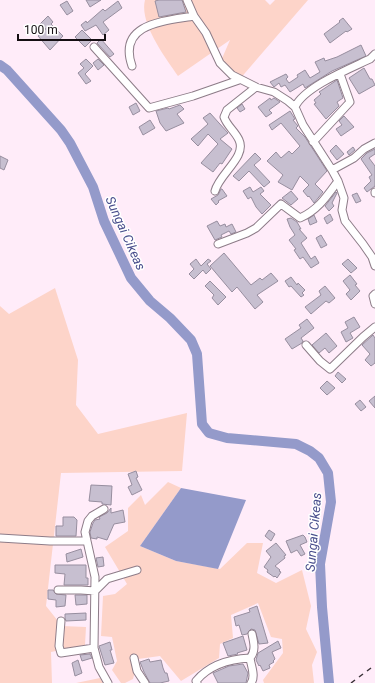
<svg xmlns="http://www.w3.org/2000/svg" width="375" height="683" viewBox="0 0 375 683" font-family="Roboto,sans-serif">
<style>
.green{fill:#fdd4c9}
.water{fill:#949aca}
.lines{fill:none;stroke-linecap:round;stroke-linejoin:round}
.river{stroke:#949aca;stroke-width:10}
.building{fill:#c7bfd0;stroke:#978e9f}
.street-casing{stroke:#8d7c88;stroke-width:9}
.street{stroke:#fff;stroke-width:7}
.rail{stroke:#3b3339;stroke-width:1.5;stroke-dasharray:5 5;stroke-linecap:butt}
.labels{text-anchor:middle;stroke-width:3;stroke-linejoin:round;paint-order:stroke}
.water-label{font-size:13px;font-style:italic;fill:#4a4f8d;stroke:#fff}
</style>
<rect width="100%" height="100%" fill="#ffecf9"/>
<path class="green" d="M 145,0 L 265,0 L 270,5 L 275,0 L 308,0 L 239,80 L 220,63 L 230,40 L 178,76 C 165,57 139,23 145,0 Z
M 55,288 L 78,360 L 76,405 L 98,434 L 187,413 L 182,471 L 61,473 L 46,606 L 62,626 L 86,627 L 85,645 L 51,652 L 52,683 L 0,683 L 0,306 L 9,314 Z
M 168,482 L 181,488 L 140,546 L 176,561 L 220,569 L 247,543 L 263,543 L 257,573 L 276,583 L 302,570 L 311,606 L 306,629 L 317,652 L 312,665 L 314,683 L 264,683 L 263,680 L 283,653 L 282,639 L 271,637 L 258,603 L 231,615 L 233,638 L 220,644 L 219,658 L 181,681 L 160,656 L 138,659 L 133,679 L 125,683 L 121,683 L 112,670 L 117,661 L 112,637 L 101,636 L 103,596 L 115,594 L 127,584 L 105,547 L 128,531 L 128,508 L 141,495 L 145,505 Z
M 100,678 L 103,683 L 76,683 Z"/>
<path class="water" d="M 181,488 L 246,500 L 218,569 L 176,561 L 140,546 Z"/>
<g class="lines">
<path class="river" d="M 0,65 L 7,70 L 61,130 L 70,143 L 93,187 L 104,221 L 131,278 L 150,301 L 170,318 L 191,340 L 197,354 L 202,424 L 209,433 L 227,438 L 296,444 L 310,451 L 319,458 L 328,473 L 331,502 L 320,564 L 322,607 L 329,683"/>
</g>
<path class="building" d="M 86,0 L 101,0 L 90,7 Z
M 159,0 L 182,0 L 186,12 L 159,17 L 155,1 Z
M 67,1 L 73,11 L 67,15 L 60,5 Z
M 118,1 L 122,8 L 103,22 L 109,30 L 103,35 L 96,25 L 85,31 L 81,25 L 86,21 L 87,23 L 103,9 L 105,11 Z
M 48,16 L 53,22 L 51,24 L 63,36 L 50,50 L 38,36 L 46,29 L 40,24 Z
M 343,18 L 352,29 L 347,32 L 346,31 L 330,43 L 324,34 L 340,22 L 339,21 Z
M 82,30 L 92,40 L 85,47 L 75,37 Z
M 101,39 L 114,54 L 110,57 L 97,43 Z
M 361,45 L 366,56 L 332,71 L 305,88 L 303,84 L 290,92 L 285,85 L 281,87 L 279,83 L 274,87 L 270,82 L 286,74 L 288,77 L 286,79 L 289,83 L 298,77 L 297,75 L 305,70 L 310,78 L 320,72 L 315,62 L 324,58 L 325,61 L 337,57 Z
M 86,59 L 93,66 L 85,74 L 91,81 L 86,84 L 78,73 L 84,68 L 80,64 Z
M 98,59 L 104,65 L 98,70 L 93,63 Z
M 364,68 L 370,79 L 372,79 L 375,85 L 359,94 L 349,78 Z
M 337,80 L 343,98 L 337,102 L 339,106 L 326,119 L 314,104 L 316,103 L 314,100 L 321,94 L 319,92 Z
M 270,98 L 271,100 L 274,98 L 280,102 L 269,110 L 272,113 L 266,117 L 258,107 Z
M 136,103 L 140,111 L 133,115 L 129,107 Z
M 242,104 L 245,109 L 240,112 L 237,108 Z
M 180,105 L 184,109 L 177,114 L 184,123 L 166,131 L 160,123 L 156,111 L 168,108 L 169,109 Z
M 290,111 L 295,119 L 293,120 L 298,126 L 296,128 L 305,137 L 327,171 L 315,184 L 323,192 L 314,203 L 309,196 L 308,197 L 303,191 L 309,185 L 300,176 L 292,190 L 278,182 L 283,175 L 267,161 L 276,152 L 281,158 L 289,151 L 292,154 L 300,146 L 281,123 L 272,130 L 269,125 Z
M 210,113 L 228,133 L 220,139 L 232,149 L 222,164 L 220,163 L 213,172 L 201,163 L 218,144 L 208,134 L 198,146 L 191,139 L 208,124 L 203,118 Z
M 344,116 L 354,127 L 341,136 L 336,129 L 342,125 L 339,121 Z
M 150,120 L 155,128 L 143,135 L 139,127 Z
M 336,145 L 344,154 L 337,160 L 330,151 Z
M 353,147 L 355,150 L 349,155 L 347,152 Z
M 375,149 L 375,154 L 369,158 L 375,166 L 375,186 L 367,192 L 364,188 L 371,181 L 369,177 L 372,175 L 361,159 L 367,153 Z
M 255,153 L 261,159 L 254,165 L 270,182 L 264,187 L 249,171 L 239,181 L 233,176 Z
M 0,156 L 8,160 L 4,170 L 0,168 Z
M 250,187 L 253,192 L 261,187 L 264,191 L 260,194 L 271,205 L 262,214 L 256,207 L 251,197 L 248,199 L 243,191 Z
M 221,189 L 222,189 L 227,196 L 218,201 L 219,202 L 216,205 L 211,199 L 218,195 Z
M 291,191 L 298,199 L 291,205 L 282,198 Z
M 336,192 L 337,193 L 332,203 L 334,206 L 329,211 L 325,206 Z
M 357,193 L 361,201 L 356,203 L 352,195 Z
M 330,214 L 333,220 L 327,224 L 324,218 Z
M 314,215 L 317,222 L 310,225 L 308,219 Z
M 291,218 L 297,222 L 301,229 L 299,229 L 307,238 L 301,243 L 311,259 L 315,256 L 319,263 L 311,268 L 303,257 L 300,259 L 294,250 L 296,249 L 289,240 L 295,235 L 290,227 L 287,219 Z
M 217,221 L 220,226 L 225,224 L 226,227 L 232,224 L 236,232 L 231,234 L 229,231 L 221,235 L 222,237 L 215,240 L 207,226 Z
M 321,235 L 327,245 L 321,248 L 316,238 Z
M 224,253 L 251,285 L 260,278 L 262,280 L 271,273 L 278,281 L 257,295 L 263,302 L 255,309 L 237,287 L 232,292 L 210,266 Z
M 196,259 L 201,266 L 208,259 L 211,261 L 207,264 L 211,269 L 206,274 L 203,270 L 194,279 L 189,274 L 194,269 L 190,264 Z
M 348,259 L 357,268 L 351,273 L 342,264 Z
M 350,275 L 357,284 L 355,285 L 360,291 L 351,300 L 346,294 L 350,290 L 343,281 Z
M 291,277 L 297,285 L 298,283 L 305,290 L 302,293 L 304,295 L 301,297 L 291,286 L 289,287 L 285,281 Z
M 210,281 L 226,297 L 218,305 L 212,298 L 214,295 L 205,286 Z
M 325,286 L 335,298 L 329,303 L 326,301 L 311,314 L 305,307 L 321,295 L 319,291 Z
M 354,317 L 360,327 L 350,333 L 353,338 L 346,342 L 341,332 L 348,328 L 345,322 Z
M 307,319 L 314,328 L 301,338 L 303,341 L 302,343 L 292,349 L 285,339 L 301,328 L 299,325 Z
M 326,333 L 337,346 L 329,353 L 325,348 L 319,353 L 312,345 Z
M 373,335 L 375,338 L 375,363 L 371,366 L 365,360 L 370,354 L 362,345 Z
M 338,372 L 346,379 L 342,383 L 335,376 Z
M 327,381 L 335,388 L 327,395 L 320,388 Z
M 375,396 L 375,408 L 369,401 Z
M 360,400 L 366,407 L 361,411 L 355,404 Z
M 136,471 L 138,477 L 136,478 L 142,490 L 132,495 L 128,487 L 132,485 L 128,474 Z
M 91,485 L 112,486 L 111,505 L 102,504 L 102,502 L 89,501 Z
M 111,508 L 111,513 L 123,510 L 125,522 L 114,524 L 107,540 L 97,537 L 97,539 L 91,538 L 90,532 L 93,523 L 95,520 L 100,519 L 99,517 L 107,513 Z
M 63,517 L 74,517 L 77,520 L 76,536 L 56,536 L 56,526 L 63,526 Z
M 269,530 L 275,534 L 271,541 L 265,536 Z
M 303,535 L 305,537 L 307,542 L 300,545 L 305,554 L 301,556 L 297,550 L 291,553 L 286,541 Z
M 276,543 L 286,555 L 284,556 L 285,558 L 275,566 L 280,570 L 279,571 L 281,572 L 277,578 L 275,576 L 274,577 L 267,572 L 268,570 L 264,567 L 271,557 L 266,551 Z
M 81,549 L 83,557 L 67,562 L 66,554 Z
M 103,557 L 104,566 L 98,567 L 96,558 Z
M 55,565 L 86,565 L 86,578 L 88,578 L 88,585 L 64,585 L 65,574 L 55,573 Z
M 48,590 L 53,590 L 56,594 L 66,595 L 65,606 L 56,607 L 56,600 L 48,599 Z
M 75,595 L 87,595 L 87,604 L 76,605 Z
M 257,606 L 268,643 L 259,644 L 255,630 L 251,629 L 247,634 L 242,635 L 239,625 L 236,626 L 234,617 L 250,612 L 249,609 Z
M 86,613 L 86,620 L 66,621 L 65,618 L 65,614 Z
M 243,636 L 247,650 L 237,653 L 238,654 L 228,656 L 223,643 Z
M 278,641 L 281,648 L 272,652 L 275,659 L 273,661 L 274,662 L 269,665 L 270,668 L 263,671 L 260,665 L 259,666 L 256,660 L 258,653 Z
M 110,642 L 112,650 L 110,650 L 114,663 L 105,665 L 99,646 Z
M 90,654 L 92,658 L 82,661 L 80,655 Z
M 149,659 L 150,662 L 161,660 L 163,668 L 165,673 L 167,673 L 169,681 L 160,683 L 150,683 L 144,672 L 140,662 Z
M 78,660 L 82,673 L 75,676 L 72,663 Z
M 243,664 L 248,673 L 246,683 L 218,683 L 213,673 L 229,666 Z"/>
<g class="lines">
<g class="street-casing">
<path id="street" d="M 187,0 L 194,16 L 206,33 L 220,63 L 232,75 L 256,87 L 274,92 L 288,101 L 295,107 L 303,125 L 332,170 L 338,181 L 344,198 L 342,210 L 345,221 L 363,244 L 372,257 L 375,266
M 94,47 L 149,108 L 193,96 L 239,80
M 132,66 C 117,23 165,21 194,16
M 295,107 C 304,87 349,69 370,59 L 375,54
M 313,142 L 350,102 L 340,74
M 332,170 L 354,158 L 364,149 L 375,143
M 215,191 C 219,174 247,157 239,140 C 235,131 227,126 224,117 L 227,110 L 256,87
M 375,192 L 375,193
M 218,244 L 247,233 L 256,228 L 281,204 L 300,218 C 318,210 327,196 338,181
M 375,294 L 373,296 L 375,304
M 306,345 L 320,361 L 330,369 L 363,337 L 375,327
M 104,509 L 92,516 L 88,521 L 85,532 L 95,577 L 94,648 L 99,667 L 108,683
M 0,538 L 50,541 L 86,541
M 58,590 L 81,590 L 95,591 L 107,579 L 137,570
M 61,621 L 59,646 L 61,653 L 94,648
M 134,658 L 137,671 L 145,683
M 197,683 L 196,681 C 210,664 230,659 250,658
M 251,683 C 256,676 251,666 250,658 C 256,651 254,643 252,634"/>
</g>
<use href="#street" class="street"/>
<path class="rail" d="M 351,683 L 375,665"/>
</g>
<g class="labels">
<g class="water-label">
<text transform="translate(126 233) rotate(66)" y="5">Sungai Cikeas</text>
<text transform="translate(313 532) rotate(-85)" y="5">Sungai Cikeas</text>
</g>
</g>
<path d="M18 34v6h87v-6" fill="none" stroke="#140e12" stroke-width="2"/>
<text x="24" y="34" font-size="12" fill="#140e12" stroke="#ffffff" stroke-width="3" paint-order="stroke">100 m</text>
</svg>
